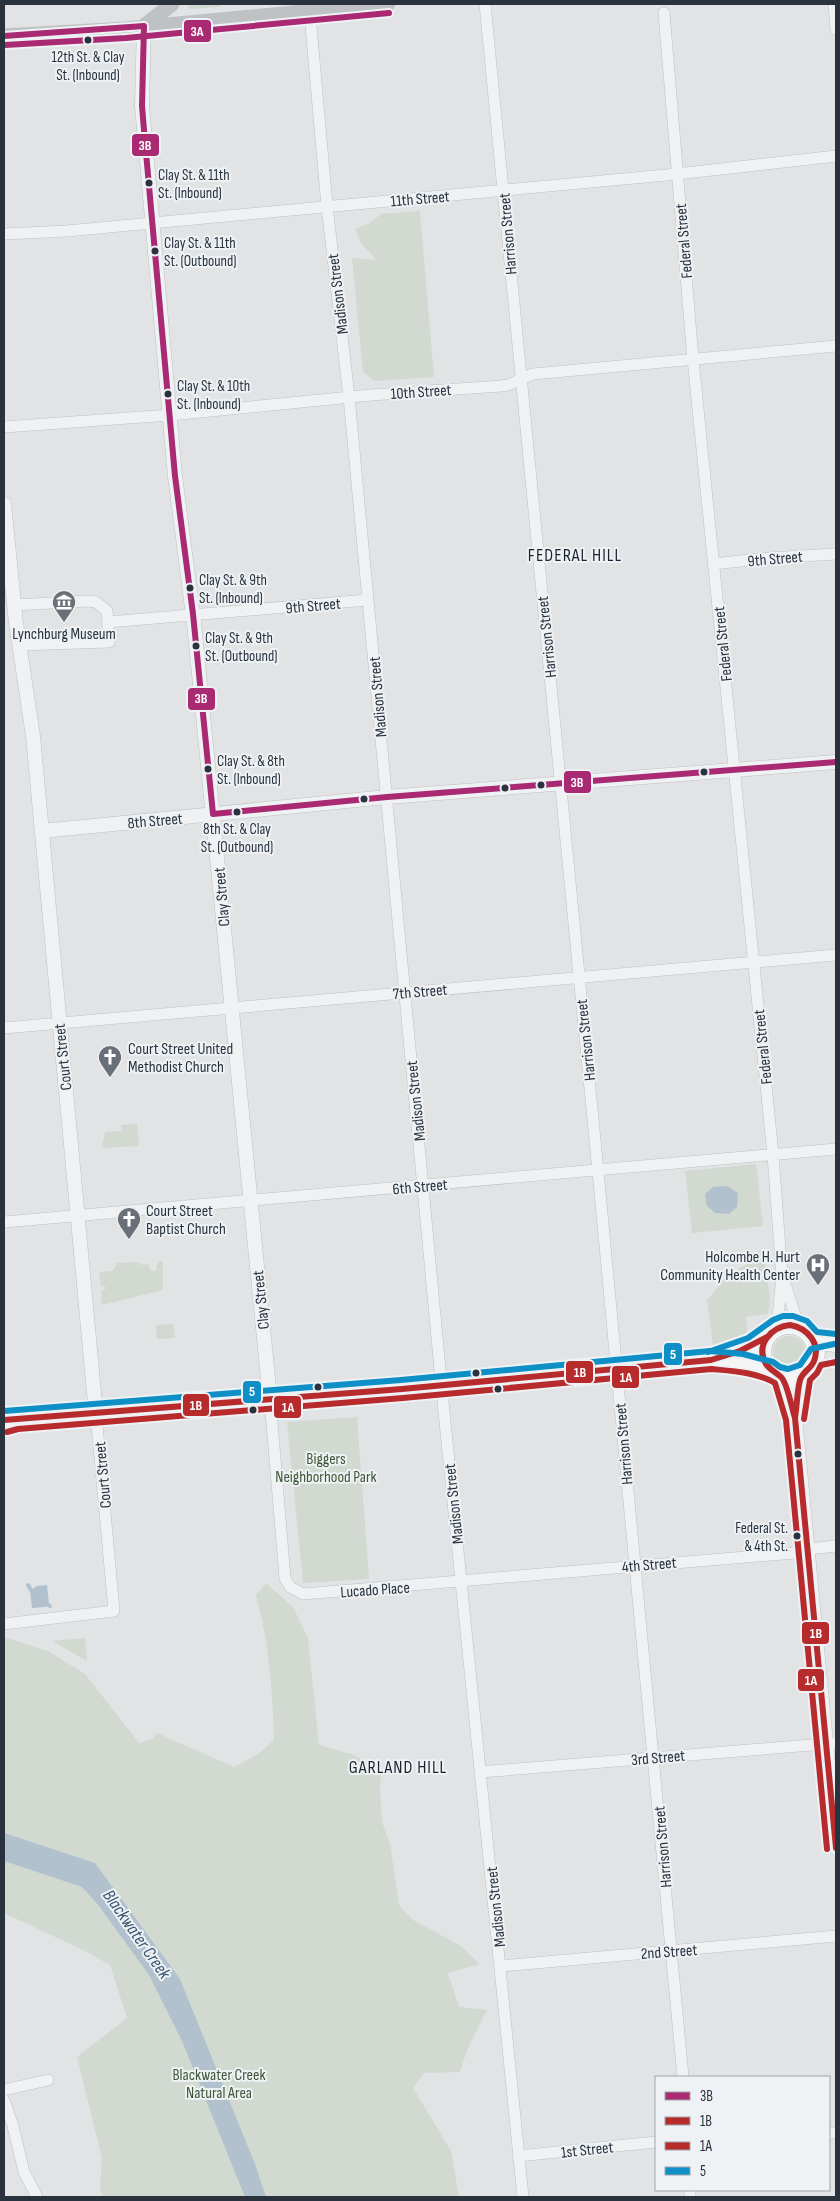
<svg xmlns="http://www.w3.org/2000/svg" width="840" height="2201" viewBox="0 0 840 2201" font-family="'Sofia Sans Condensed',sans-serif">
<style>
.green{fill:#d2d9d1}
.water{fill:#b1c2ce}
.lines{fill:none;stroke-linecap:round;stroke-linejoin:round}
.stream{stroke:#b1c2ce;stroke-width:4}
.minor-casing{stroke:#bfc1c3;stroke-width:12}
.tertiary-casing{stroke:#bfc1c3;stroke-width:15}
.primary-casing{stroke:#bdc0c3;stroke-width:19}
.minor{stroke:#f0f1f2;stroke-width:11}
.tertiary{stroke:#f0f1f2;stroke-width:14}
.secondary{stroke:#bfc2c5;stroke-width:15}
.primary{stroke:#f5f5f6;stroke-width:18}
.bus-1-casing{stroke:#eef2f5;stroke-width:10}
.bus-2-casing{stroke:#eef2f5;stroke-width:10}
.bus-3-casing{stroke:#eef2f5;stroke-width:10}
.bus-4-casing{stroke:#eef2f5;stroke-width:10}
.bus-5-casing{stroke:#eef2f5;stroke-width:10}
.bus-1{stroke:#a92973;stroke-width:6}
.bus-2{stroke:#b72b2c;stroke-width:6}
.bus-3{stroke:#b72b2c;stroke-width:6}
.bus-4{stroke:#0e8fc5;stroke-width:6}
.bus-5{stroke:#a92973;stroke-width:6}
.bus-dot{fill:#29323d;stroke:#eef2f5;stroke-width:2}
.labels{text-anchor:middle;stroke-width:4;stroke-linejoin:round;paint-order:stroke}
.bus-label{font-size:15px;fill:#29323d;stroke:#eef2f5;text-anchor:start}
.street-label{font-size:16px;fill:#29323d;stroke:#eef2f5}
.poi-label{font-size:16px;fill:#29323d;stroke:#eef2f5;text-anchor:start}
.park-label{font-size:16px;fill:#415738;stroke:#eef2f5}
.neighbourhood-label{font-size:18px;letter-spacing:1px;fill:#1b232e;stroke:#eef2f5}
.water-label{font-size:18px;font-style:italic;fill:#37546d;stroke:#eef2f5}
.line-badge{stroke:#eef2f5;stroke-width:2}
.badge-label{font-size:14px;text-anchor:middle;font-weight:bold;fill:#fff}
</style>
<rect width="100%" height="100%" fill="#e1e3e5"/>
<path class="green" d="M 186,4 L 222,4 L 219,7 L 190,9 Z
M 420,211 L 434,377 L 374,381 L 363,372 L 352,258 L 377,260 L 361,243 L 355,229 L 370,223 L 381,214 Z
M 137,1124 L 139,1146 L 102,1148 L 105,1132 L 121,1131 L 121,1125 Z
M 756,1164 L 763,1226 L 692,1233 L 685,1171 Z
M 763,1250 L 770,1299 L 768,1314 L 746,1317 L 747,1332 L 729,1343 L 713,1345 L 707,1300 L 730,1274 L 746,1265 L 750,1253 Z
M 158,1261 L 163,1261 L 163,1290 L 102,1305 L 101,1290 L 105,1290 L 105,1286 L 101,1286 L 99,1272 L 113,1271 L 117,1263 L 140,1262 L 140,1265 L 148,1264 L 151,1271 L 156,1271 Z
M 173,1324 L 175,1338 L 157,1339 L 156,1325 Z
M773 1352a16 16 0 1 1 32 0a16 16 0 1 1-32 0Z
M 357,1417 L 369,1579 L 303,1583 L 287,1422 Z
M 266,1583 L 293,1607 L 308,1638 L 319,1745 L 351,1754 L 379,1768 L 381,1775 L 380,1792 L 382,1822 L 390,1844 L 399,1905 L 413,1920 L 461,1946 L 479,1964 L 448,1973 L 459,2007 L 487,2010 L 467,2050 L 460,2072 L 424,2073 L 413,2088 L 451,2151 L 459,2197 L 103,2197 L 100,2188 L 102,2158 L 77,2057 L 127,2018 L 110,1965 L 83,1950 L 4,1913 L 4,1639 L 7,1638 L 48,1651 L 85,1674 L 139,1743 L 152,1739 L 157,1733 L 234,1767 L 257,1755 L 274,1740 C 273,1693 269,1642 256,1595 Z
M 85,1638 L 87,1661 L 52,1641 Z"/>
<path class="water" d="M 727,1186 L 738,1193 L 737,1207 L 729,1214 L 715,1213 L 707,1206 L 705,1194 L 713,1187 Z
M 47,1585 L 49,1604 L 45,1607 L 32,1608 L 30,1591 L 37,1586 Z
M 4,1833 L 95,1863 L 180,1979 L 255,2164 L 266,2197 L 245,2197 L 182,2041 L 149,1975 L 99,1906 L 82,1887 L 4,1861 Z"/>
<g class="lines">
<path class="stream" d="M 28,1585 L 31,1590
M 48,1605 L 50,1606"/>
<g class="minor-casing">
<path id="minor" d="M 309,4 L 327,206 L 349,397 L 444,1412 L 523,2197
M 485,4 L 598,1171 L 683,2077
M 834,4 L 836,29
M 664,13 L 693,359 L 773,1155 L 782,1276 L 777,1328
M 4,234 L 67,231 L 677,174 L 836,156
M 4,427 L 170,415 L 371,395 L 501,386 L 508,385 L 533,374 L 836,346
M 713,564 L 768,558 L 836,554
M 14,605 L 89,601 L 96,602 L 107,611 L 109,642 L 20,645
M 108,622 L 368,600
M 4,1028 L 836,955
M 4,1222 L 836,1149
M 784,1281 L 799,1327
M 270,1399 L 285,1578 L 290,1587 L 303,1594 L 794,1553 L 808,1549 L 836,1546
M 4,1624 L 114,1611 L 96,1414
M 481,1772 L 836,1743
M 501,1966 L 836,1936
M 4,2090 L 48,2080
M 4,2100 L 13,2126 L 24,2172 L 37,2197
M 829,2133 L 836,2133
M 518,2156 L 656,2142
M 690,2190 L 690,2197"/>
</g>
<g class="tertiary-casing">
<path id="tertiary" d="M 144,26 L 142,106 L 175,476 L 194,623 L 270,1399
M 4,504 L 16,623 L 33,736 L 96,1414
M 42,831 L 387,797 L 836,762
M 782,1377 L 795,1418 L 836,1848
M 796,1415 L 802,1375"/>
</g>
<g class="primary-casing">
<path id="primary" d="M762 1352a27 27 0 1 1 54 0a27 27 0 1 1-54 0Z
M 813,1340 L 836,1343
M 721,1357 L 752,1346 L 767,1337
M 4,1420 L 402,1389 L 711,1360 L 741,1363 L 770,1370"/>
</g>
<use href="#minor" class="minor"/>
<use href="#tertiary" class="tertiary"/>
<path class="secondary" d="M 144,26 L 172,4
M 4,36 L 125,29 L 388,4"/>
<use href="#primary" class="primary"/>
<g class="bus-1-casing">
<path id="bus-1" d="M 4,36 L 144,26 L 142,106 L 144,130 L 175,476 L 193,614 L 213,814 L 387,797 L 836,762"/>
</g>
<g class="bus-2-casing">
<path id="bus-2" d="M 790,1325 C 807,1328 821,1343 814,1361 C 811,1369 803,1371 800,1380 C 797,1392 797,1405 795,1418 C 792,1409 787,1382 781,1377 C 776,1372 770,1370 766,1364 C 755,1345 771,1327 790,1325 Z
M 795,1418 L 836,1848
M 4,1420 L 402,1389 L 711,1360 L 740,1351 L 767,1337"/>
</g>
<g class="bus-3-casing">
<path id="bus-3" d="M 804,1419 L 810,1380 L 817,1373 L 821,1365 L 836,1362
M 7,1432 L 18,1429 L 403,1398 L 711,1369 C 732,1371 756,1372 775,1383 L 786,1420 L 827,1849"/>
</g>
<g class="bus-4-casing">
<path id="bus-4" d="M 708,1352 L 748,1338 L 773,1320 L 783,1316 L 793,1316 L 807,1321 L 817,1332 L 836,1334
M 4,1411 L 401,1380 L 710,1351 L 743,1354 L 773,1362 L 780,1367 L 788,1369 L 800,1365 L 811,1349 L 834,1344"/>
</g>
<g class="bus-5-casing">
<path id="bus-5" d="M 5,45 L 126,38 L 389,13"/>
</g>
<use href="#bus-1" class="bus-1"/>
<use href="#bus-2" class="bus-2"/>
<use href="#bus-3" class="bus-3"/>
<use href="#bus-4" class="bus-4"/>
<use href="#bus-5" class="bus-5"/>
</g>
<defs>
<g id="museum-pin" transform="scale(1.25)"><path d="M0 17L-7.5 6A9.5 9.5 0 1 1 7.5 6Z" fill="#697078" stroke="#eef2f5"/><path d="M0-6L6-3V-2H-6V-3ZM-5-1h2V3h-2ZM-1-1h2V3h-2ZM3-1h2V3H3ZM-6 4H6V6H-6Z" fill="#fff"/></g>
<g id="church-pin" transform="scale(1.25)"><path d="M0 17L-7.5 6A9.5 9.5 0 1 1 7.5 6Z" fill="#697078" stroke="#eef2f5"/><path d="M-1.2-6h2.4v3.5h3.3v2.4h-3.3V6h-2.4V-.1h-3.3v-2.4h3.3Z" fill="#fff"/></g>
<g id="hospital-pin" transform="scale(1.25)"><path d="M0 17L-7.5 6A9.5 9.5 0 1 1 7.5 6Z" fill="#697078" stroke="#eef2f5"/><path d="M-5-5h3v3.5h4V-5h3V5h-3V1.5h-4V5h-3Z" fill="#fff"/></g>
</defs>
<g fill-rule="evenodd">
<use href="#museum-pin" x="64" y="602"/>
<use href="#church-pin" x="110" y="1057"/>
<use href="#church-pin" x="129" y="1219"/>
<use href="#hospital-pin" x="818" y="1265"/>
</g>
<g class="bus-dot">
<circle cx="88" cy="40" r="4.5"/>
<circle cx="149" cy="183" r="4.5"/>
<circle cx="155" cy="251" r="4.5"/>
<circle cx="168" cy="394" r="4.5"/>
<circle cx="190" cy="588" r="4.5"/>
<circle cx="196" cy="646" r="4.5"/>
<circle cx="208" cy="769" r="4.5"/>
<circle cx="704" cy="772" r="4.5"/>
<circle cx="541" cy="785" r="4.5"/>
<circle cx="505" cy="788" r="4.5"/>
<circle cx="364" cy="799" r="4.5"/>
<circle cx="237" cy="812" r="4.5"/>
<circle cx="476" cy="1373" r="4.5"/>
<circle cx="318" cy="1387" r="4.5"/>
<circle cx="498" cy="1389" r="4.5"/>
<circle cx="253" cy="1410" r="4.5"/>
<circle cx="798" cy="1454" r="4.5"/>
<circle cx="797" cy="1536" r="4.5"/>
</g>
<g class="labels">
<g class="bus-label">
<text x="88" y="62" text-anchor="middle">12th St. &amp; Clay<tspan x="88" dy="18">St. (Inbound)</tspan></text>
<text x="158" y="180">Clay St. &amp; 11th<tspan x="158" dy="18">St. (Inbound)</tspan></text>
<text x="164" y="248">Clay St. &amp; 11th<tspan x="164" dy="18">St. (Outbound)</tspan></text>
<text x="177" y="391">Clay St. &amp; 10th<tspan x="177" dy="18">St. (Inbound)</tspan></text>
<text x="199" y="585">Clay St. &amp; 9th<tspan x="199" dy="18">St. (Inbound)</tspan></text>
<text x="205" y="643">Clay St. &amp; 9th<tspan x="205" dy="18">St. (Outbound)</tspan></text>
<text x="217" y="766">Clay St. &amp; 8th<tspan x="217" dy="18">St. (Inbound)</tspan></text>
<text x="237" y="834" text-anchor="middle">8th St. &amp; Clay<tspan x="237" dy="18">St. (Outbound)</tspan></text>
<text x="788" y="1533" text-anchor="end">Federal St.<tspan x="788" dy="18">&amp; 4th St.</tspan></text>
</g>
<g class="street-label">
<text transform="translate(420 198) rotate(-5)" y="6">11th Street</text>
<text transform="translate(507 234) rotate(-95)" y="6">Harrison Street</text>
<text transform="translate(683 241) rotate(-95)" y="6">Federal Street</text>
<text transform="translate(337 294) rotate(-97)" y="6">Madison Street</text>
<text transform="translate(421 391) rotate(-4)" y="6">10th Street</text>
<text transform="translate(775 558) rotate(-5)" y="6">9th Street</text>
<text transform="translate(313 605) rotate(-5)" y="6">9th Street</text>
<text transform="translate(546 637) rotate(-96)" y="6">Harrison Street</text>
<text transform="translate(722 644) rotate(-96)" y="6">Federal Street</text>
<text transform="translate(377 697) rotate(-95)" y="6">Madison Street</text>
<text transform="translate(155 820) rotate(-5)" y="6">8th Street</text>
<text transform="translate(221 897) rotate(-95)" y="6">Clay Street</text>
<text transform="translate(420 991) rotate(-5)" y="6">7th Street</text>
<text transform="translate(585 1040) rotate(-96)" y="6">Harrison Street</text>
<text transform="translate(762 1047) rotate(-96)" y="6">Federal Street</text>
<text transform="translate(62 1057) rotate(-96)" y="6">Court Street</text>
<text transform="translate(415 1101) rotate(-96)" y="6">Madison Street</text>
<text transform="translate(420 1186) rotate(-5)" y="6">6th Street</text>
<text transform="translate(260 1300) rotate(-96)" y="6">Clay Street</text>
<text transform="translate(623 1444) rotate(-95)" y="6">Harrison Street</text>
<text transform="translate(102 1475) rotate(-95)" y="6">Court Street</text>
<text transform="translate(453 1504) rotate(-96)" y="6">Madison Street</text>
<text transform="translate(649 1564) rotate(-5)" y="6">4th Street</text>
<text transform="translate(375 1589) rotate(-4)" y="6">Lucado Place</text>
<text transform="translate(658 1757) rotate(-5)" y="6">3rd Street</text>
<text transform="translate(662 1847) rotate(-95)" y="6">Harrison Street</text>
<text transform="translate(495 1907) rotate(-96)" y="6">Madison Street</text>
<text transform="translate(669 1951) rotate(-4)" y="6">2nd Street</text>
<text transform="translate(587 2149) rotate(-6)" y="6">1st Street</text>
</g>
<g class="poi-label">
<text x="64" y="639" text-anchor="middle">Lynchburg Museum</text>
<text x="128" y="1054">Court Street United<tspan x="128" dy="18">Methodist Church</tspan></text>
<text x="146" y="1216">Court Street<tspan x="146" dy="18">Baptist Church</tspan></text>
<text x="800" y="1262" text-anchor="end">Holcombe H. Hurt<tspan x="800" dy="18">Community Health Center</tspan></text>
</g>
<g class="park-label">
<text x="326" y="1464">Biggers<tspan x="326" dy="18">Neighborhood Park</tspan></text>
<text x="219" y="2080">Blackwater Creek<tspan x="219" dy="18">Natural Area</tspan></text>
</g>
<g class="neighbourhood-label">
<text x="575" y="561">FEDERAL HILL</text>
<text x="398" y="1773">GARLAND HILL</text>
</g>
<g class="water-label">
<text transform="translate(137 1934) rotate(55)" y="6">Blackwater Creek</text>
</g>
</g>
<g class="line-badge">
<rect x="183" y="19" width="29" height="24" rx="5" fill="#a92973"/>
<rect x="131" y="133" width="29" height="24" rx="5" fill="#a92973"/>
<rect x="187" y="687" width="29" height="24" rx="5" fill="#a92973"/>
<rect x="563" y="770" width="29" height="24" rx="5" fill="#a92973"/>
<rect x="663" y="1342" width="20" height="24" rx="5" fill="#0e8fc5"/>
<rect x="565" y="1360" width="29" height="24" rx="5" fill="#b72b2c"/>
<rect x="611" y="1365" width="29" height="24" rx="5" fill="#b72b2c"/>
<rect x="242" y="1380" width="20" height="24" rx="5" fill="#0e8fc5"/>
<rect x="182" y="1393" width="28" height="24" rx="5" fill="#b72b2c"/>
<rect x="273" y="1395" width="29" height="24" rx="5" fill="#b72b2c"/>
<rect x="801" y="1621" width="29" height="24" rx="5" fill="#b72b2c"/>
<rect x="797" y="1668" width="28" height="24" rx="5" fill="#b72b2c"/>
</g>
<g class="badge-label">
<text x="197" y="36">3A</text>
<text x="145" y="150">3B</text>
<text x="201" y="703">3B</text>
<text x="577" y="787">3B</text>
<text x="673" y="1359">5</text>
<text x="580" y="1377">1B</text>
<text x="626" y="1382">1A</text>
<text x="252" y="1396">5</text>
<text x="196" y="1410">1B</text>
<text x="288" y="1412">1A</text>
<text x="816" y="1638">1B</text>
<text x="811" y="1685">1A</text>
</g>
<rect width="840" height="2201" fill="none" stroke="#29323d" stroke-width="10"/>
<rect x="655" y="2076" width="175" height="115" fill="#eef2f5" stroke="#9fa5ab"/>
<rect x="665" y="2092" width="25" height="8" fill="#a92973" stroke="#9fa5ab"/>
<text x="700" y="2101" font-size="15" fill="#29323d">3B</text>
<rect x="665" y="2117" width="25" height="8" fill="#b72b2c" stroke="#9fa5ab"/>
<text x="700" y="2126" font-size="15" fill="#29323d">1B</text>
<rect x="665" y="2142" width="25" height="8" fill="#b72b2c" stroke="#9fa5ab"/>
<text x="700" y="2151" font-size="15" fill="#29323d">1A</text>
<rect x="665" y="2167" width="25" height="8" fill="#0e8fc5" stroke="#9fa5ab"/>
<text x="700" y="2176" font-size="15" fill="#29323d">5</text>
</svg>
